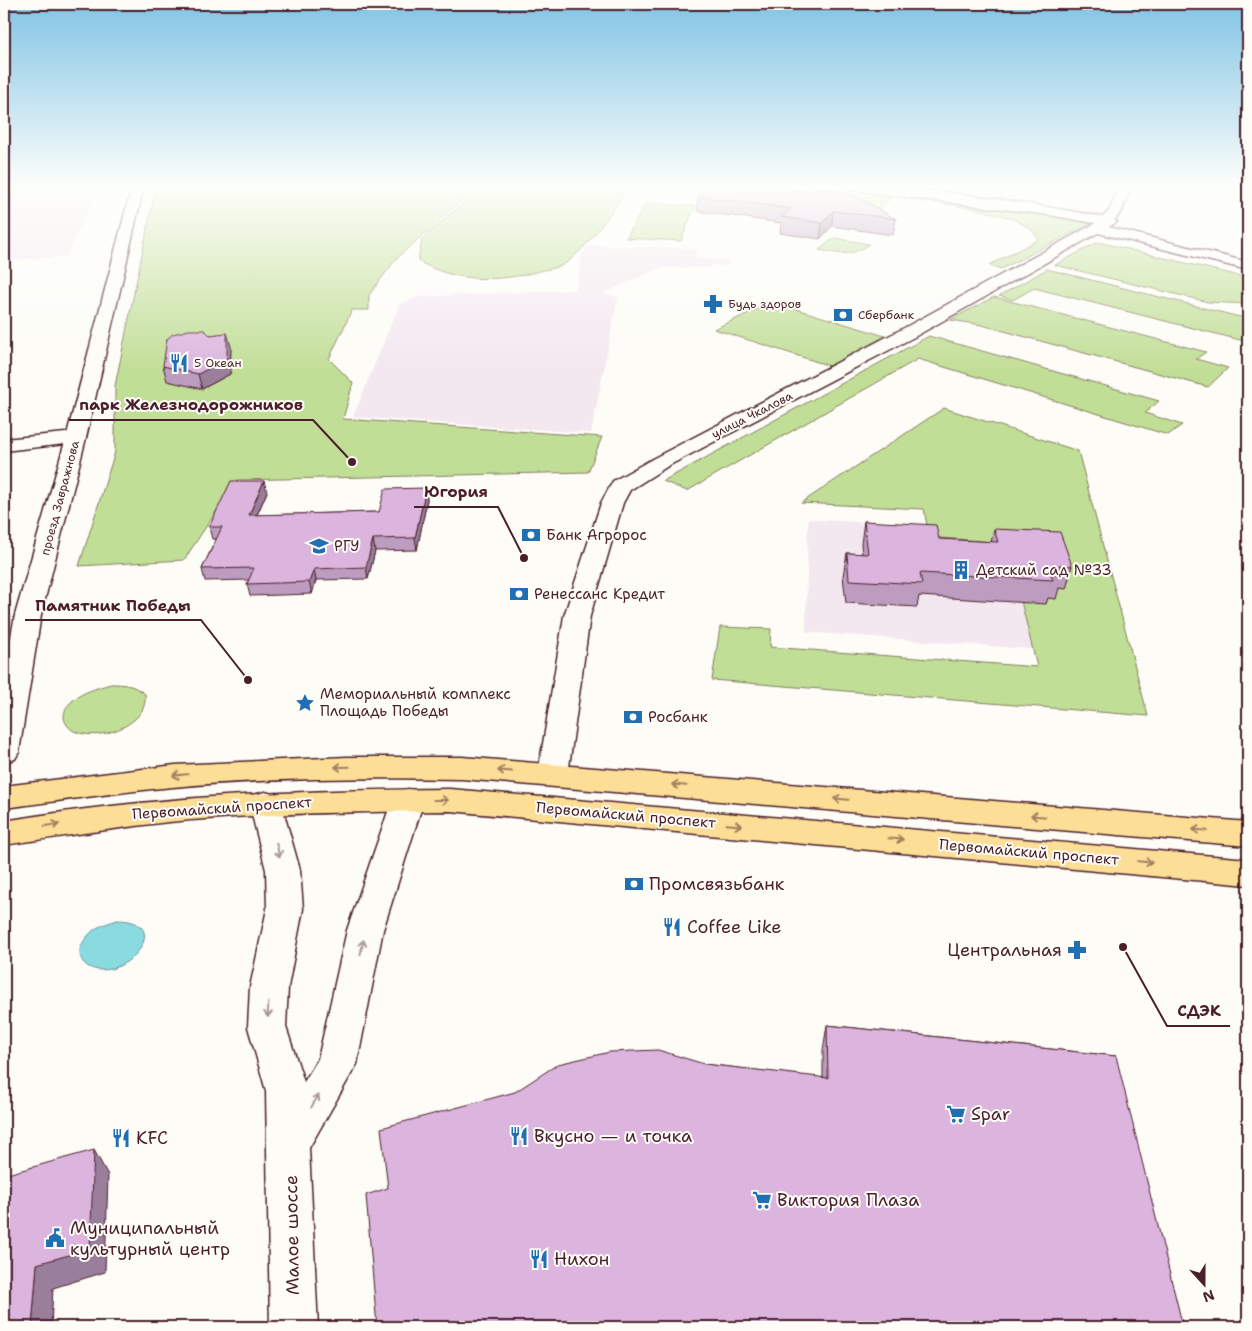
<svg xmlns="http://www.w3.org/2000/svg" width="1252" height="1331" viewBox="0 0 1252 1331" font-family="'Shantell Sans',sans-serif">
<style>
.built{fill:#f3e7f0}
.green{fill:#c1de96;stroke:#867e60}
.water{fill:#89dbe0;stroke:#709098}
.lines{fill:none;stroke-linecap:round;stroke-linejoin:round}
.minor-casing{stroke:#4a1f2b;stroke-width:3}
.tertiary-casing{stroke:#4a1f2b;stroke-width:3}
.primary-casing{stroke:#4a1f2b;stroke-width:3}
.minor{fill:#fdfcf7;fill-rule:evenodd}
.tertiary{fill:#fdfcf7;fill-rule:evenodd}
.primary{fill:#fcde96;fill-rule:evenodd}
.wall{fill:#bc9cbf;stroke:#4a1f2b}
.shaded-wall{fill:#997f9b;stroke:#4a1f2b}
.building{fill:#dbb5de;stroke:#4a1f2b}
.oneway{stroke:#a37e60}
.oneway2{stroke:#ac999b}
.labels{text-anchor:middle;stroke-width:4;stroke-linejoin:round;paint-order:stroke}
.far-poi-label{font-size:12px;fill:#4a1f2b;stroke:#fdfcf7;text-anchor:start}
.far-street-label{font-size:12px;fill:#4a1f2b;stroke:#fdfcf7}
.poi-label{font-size:15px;fill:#4a1f2b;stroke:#fdfcf7;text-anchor:start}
.street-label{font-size:15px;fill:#4a1f2b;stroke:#fdfcf7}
.near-poi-label{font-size:18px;fill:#4a1f2b;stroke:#fdfcf7;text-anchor:start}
.near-street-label{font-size:18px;fill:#4a1f2b;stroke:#fdfcf7}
.leader{fill:none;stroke:#4a1f2b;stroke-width:2}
.callout-dot{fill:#4a1f2b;stroke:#fdfcf7;stroke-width:2}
.callout-label{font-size:16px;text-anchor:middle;font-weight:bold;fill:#4a1f2b;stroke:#fdfcf7;stroke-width:4;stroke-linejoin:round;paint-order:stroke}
</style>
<rect width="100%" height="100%" fill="#fdfcf7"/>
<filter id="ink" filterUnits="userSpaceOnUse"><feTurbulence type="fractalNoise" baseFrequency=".02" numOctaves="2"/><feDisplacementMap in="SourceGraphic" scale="10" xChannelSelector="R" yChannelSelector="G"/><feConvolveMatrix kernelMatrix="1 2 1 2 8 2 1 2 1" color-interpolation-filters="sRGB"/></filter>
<g filter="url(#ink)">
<path class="built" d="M 4,186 L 99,186 L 67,256 L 4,261 Z
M 588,246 L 685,248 L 698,250 L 693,258 L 728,260 L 727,266 L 712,265 L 710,268 L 660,268 L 602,294 L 618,297 L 591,433 L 353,417 L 399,305 L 417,297 L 576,290 L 582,255 Z
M 808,519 L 1081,537 L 1122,656 L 806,632 Z"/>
<path class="green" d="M 156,186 L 475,186 L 472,188 L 475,188 L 396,259 L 369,295 L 369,310 L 352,310 L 329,359 L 353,383 L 343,419 L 602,437 L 588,472 L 237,480 L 184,560 L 79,566 L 115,452 L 115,386 Z
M 482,186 L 620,186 L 623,190 L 623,196 C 605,220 590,245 566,263 C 559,268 548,269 540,271 C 499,282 456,283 418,261 L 422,239 Z
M 850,196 L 893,196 L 878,210 Z
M 922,196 L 1077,215 L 1094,222 L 1001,269 L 989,265 L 1038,240 C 1029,210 938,204 910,200 Z
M 646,203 L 695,206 L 681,241 L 626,238 Z
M 834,238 L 869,244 C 852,257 840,254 819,250 Z
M 1098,242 L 1248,278 L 1248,304 L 1208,302 L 1055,265 Z
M 1047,269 L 1248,319 L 1248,342 L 1034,288 L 1013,300 L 999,296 Z
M 994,297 L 1206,352 L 1196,359 L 1228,368 L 1208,387 L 982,325 L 950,320 Z
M 773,302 L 885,336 L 830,366 L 714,329 Z
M 929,336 L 1159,401 L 1145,413 L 1182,425 L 1168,435 L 918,359 L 687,491 L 663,481 Z
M 944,408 L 1078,451 L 1148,716 L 712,680 L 720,627 L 771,629 L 770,647 L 1037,667 L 1007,543 L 929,537 L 924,509 L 801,503 Z
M 111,684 C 125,684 134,685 145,694 C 150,725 96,744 72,730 C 68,727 65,723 64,718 C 63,697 96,688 111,684 Z"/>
<path class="water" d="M 117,920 C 170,920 136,970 102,970 C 81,970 73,952 87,937 C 94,927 105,924 117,920 Z"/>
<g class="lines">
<g class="minor-casing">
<path id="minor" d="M 846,186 C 932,186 1025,203 1110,218 L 1117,222 L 1110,226 L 1049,215 L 852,190 Z
M 76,432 L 83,434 L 86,438 L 83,442 L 4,451 L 4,439 Z
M 408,789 L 419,792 L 424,800 L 383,930 L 357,1064 L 309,1148 L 318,1327 L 270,1327 L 266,1091 L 248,1027 L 250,987 L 267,909 L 266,870 L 249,803 L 254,795 L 265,792 L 276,795 L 281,803 L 300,870 L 303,909 L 288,987 L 286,1027 L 304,1082 L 318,1059 L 347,930 L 392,800 L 397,792 Z"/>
</g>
<g class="tertiary-casing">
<path id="tertiary" d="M 132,186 L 144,186 L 86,438 L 41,615 L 19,752 L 15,759 L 4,762 L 4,674 L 15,615 L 66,438 Z
M 1119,186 L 1131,186 L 1122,211 L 1109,227 L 1248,262 L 1248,270 L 1098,233 L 916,336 L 668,466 L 630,490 L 623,503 L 590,616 L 568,774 L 564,782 L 553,785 L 542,782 L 538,774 L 564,616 L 601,503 L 613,481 L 654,458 L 904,328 L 1096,223 L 1109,211 Z"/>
</g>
<g class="primary-casing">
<path id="primary" d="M 347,757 L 462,757 L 1248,822 L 1248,846 L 462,779 C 366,777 269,778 173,787 C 117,792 60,801 4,808 L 4,786 L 175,765 Z
M 450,789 L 1248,859 L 1248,885 L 450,811 C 356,812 263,813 169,822 C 114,828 59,837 4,845 L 4,821 C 151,796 300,790 450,789 Z"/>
</g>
<use href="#minor" class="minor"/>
<use href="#tertiary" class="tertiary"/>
<use href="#primary" class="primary"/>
</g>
<path class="wall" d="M 699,186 L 896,219 L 893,235 L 832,226 L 820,239 L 780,233 L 781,223 L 697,211 Z
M 227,333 L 231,347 L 230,374 L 202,389 L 167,381 L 163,366 L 210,335 Z
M 426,488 L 427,500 L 417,550 L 375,551 L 368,579 L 316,580 L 312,594 L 250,596 L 247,584 L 249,580 L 205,581 L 202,569 L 216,539 L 212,539 L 209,527 L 267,492 L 257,515 L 379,512 Z
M 864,521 L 939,539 L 991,542 L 994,529 L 1072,566 L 1066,589 L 1059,588 L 1056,599 L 1048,598 L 1046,604 L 919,596 L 917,607 L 846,603 L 843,576 L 847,553 L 862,554 L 861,544 Z
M 827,1025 L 1116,1056 L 388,1188 L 515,1092 L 704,1064 L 823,1078 L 823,1050 Z"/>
<path class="shaded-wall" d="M 833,211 L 832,226 L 820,239 L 822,223 Z
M 227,333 L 231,347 L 230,374 L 202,389 L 198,374 Z
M 264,481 L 267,492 L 252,526 L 249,515 Z
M 426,488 L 427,500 L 417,550 L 415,538 Z
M 373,539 L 375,551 L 368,579 L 366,567 Z
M 314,569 L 316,580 L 312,594 L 309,582 Z
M 94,1150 L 108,1175 L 105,1272 L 53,1288 L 51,1327 L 32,1327 L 37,1264 Z"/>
<path class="building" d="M 699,186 L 777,186 L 802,190 L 808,186 L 809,186 L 848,192 L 896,219 L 833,211 L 822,223 L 781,217 L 791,209 L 698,196 Z
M 189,330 L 204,330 L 210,335 L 227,333 L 227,359 L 198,374 L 163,366 L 167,339 L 173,334 Z
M 231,481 L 264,481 L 249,515 L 379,512 L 385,489 L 426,488 L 415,538 L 373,539 L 366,567 L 314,569 L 309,582 L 247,584 L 254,568 L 202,569 L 222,527 L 209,527 Z
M 864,521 L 936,525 L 939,539 L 998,542 L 994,529 L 1060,532 L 1072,566 L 1059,565 L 1063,576 L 1051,575 L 1053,580 L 920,573 L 922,584 L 849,580 L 847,553 L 868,554 Z
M 827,1025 L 1116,1056 L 1183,1327 L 377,1327 L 366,1195 L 388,1188 L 381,1128 L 515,1092 L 558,1064 L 610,1052 L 658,1050 L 704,1064 L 828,1078 Z
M 94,1150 L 90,1249 L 37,1264 L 32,1327 L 4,1327 L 4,1175 Z"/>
<defs><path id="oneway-shaft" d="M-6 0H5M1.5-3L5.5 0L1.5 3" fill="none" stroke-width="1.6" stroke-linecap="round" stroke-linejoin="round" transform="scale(1.25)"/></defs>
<g class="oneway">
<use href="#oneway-shaft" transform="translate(342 767) rotate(179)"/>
<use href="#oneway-shaft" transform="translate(505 771) rotate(-176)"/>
<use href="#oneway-shaft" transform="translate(180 775) rotate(175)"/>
<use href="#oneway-shaft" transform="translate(679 785) rotate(-175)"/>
<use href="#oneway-shaft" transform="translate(841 799) rotate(-175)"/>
<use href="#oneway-shaft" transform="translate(441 800)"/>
<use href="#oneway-shaft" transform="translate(1038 816) rotate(-175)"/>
<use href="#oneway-shaft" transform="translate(52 825) rotate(-8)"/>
<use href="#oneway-shaft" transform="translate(734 825) rotate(5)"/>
<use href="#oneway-shaft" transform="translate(1200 830) rotate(-175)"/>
<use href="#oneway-shaft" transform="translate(896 839) rotate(5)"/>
<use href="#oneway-shaft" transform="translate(1145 862) rotate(5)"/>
</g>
<g class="oneway2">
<use href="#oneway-shaft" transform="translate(278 850) rotate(75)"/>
<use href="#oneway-shaft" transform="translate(362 947) rotate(-78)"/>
<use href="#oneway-shaft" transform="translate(268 1010) rotate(92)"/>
<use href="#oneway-shaft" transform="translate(315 1101) rotate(-59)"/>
</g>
</g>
<linearGradient id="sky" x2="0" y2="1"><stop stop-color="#82c4e5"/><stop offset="0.5" stop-color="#fefefb"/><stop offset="1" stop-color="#fefefb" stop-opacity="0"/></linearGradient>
<rect width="1252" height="373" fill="url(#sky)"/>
<defs>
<g id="pharmacy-bare" transform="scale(1.5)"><path d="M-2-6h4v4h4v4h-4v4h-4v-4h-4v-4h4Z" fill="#1f6fb2" stroke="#fdfcf7" stroke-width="2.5" paint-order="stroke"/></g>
<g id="bank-bare" transform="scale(1.5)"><path d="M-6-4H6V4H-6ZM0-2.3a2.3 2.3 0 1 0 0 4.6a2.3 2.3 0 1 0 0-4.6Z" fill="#1f6fb2" stroke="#fdfcf7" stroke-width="2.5" paint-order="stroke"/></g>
<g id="restaurant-bare" transform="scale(1.5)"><path d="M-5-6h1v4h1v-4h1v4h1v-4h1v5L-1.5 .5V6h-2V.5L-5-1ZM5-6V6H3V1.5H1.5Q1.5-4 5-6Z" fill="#1f6fb2" stroke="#fdfcf7" stroke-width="2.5" paint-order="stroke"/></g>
<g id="university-bare" transform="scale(1.5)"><path d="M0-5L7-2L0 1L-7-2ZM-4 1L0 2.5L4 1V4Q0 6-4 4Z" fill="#1f6fb2" stroke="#fdfcf7" stroke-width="2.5" paint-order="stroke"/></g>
<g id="building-bare" transform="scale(1.5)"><path d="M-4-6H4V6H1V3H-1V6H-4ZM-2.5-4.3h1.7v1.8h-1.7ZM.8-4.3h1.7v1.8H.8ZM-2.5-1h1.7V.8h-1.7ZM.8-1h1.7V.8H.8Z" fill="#1f6fb2" stroke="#fdfcf7" stroke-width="2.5" paint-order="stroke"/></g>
<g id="sight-bare" transform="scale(1.5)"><path d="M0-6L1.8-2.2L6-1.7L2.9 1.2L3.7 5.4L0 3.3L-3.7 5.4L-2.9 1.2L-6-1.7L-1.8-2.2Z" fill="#1f6fb2" stroke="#fdfcf7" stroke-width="2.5" paint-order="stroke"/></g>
<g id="supermarket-bare" transform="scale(1.5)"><path d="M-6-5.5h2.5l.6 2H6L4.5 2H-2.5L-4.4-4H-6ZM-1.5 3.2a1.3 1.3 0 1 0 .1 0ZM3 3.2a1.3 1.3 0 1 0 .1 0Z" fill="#1f6fb2" stroke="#fdfcf7" stroke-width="2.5" paint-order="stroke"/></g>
<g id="civic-bare" transform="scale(1.5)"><path d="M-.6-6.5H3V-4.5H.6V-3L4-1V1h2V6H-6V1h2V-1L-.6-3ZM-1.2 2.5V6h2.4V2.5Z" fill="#1f6fb2" stroke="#fdfcf7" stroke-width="2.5" paint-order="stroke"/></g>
</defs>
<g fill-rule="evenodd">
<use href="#pharmacy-bare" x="713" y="304"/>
<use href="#bank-bare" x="843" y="315"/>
<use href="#restaurant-bare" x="179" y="363"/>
<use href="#bank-bare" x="531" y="535"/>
<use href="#university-bare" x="319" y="546"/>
<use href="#building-bare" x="961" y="570"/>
<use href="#bank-bare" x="519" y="594"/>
<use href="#sight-bare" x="305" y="703"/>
<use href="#bank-bare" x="633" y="717"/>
<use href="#bank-bare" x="634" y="884"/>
<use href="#restaurant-bare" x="672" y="927"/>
<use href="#pharmacy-bare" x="1077" y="950"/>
<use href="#supermarket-bare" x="956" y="1114"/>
<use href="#restaurant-bare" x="519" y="1136"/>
<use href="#restaurant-bare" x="121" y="1138"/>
<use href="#supermarket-bare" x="762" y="1200"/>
<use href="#civic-bare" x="55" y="1238"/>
<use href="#restaurant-bare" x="539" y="1259"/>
</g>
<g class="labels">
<g class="far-poi-label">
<text x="728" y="308">Будь здоров</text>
<text x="858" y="319">Сбербанк</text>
<text x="194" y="367">5 Океан</text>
</g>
<g class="far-street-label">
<text transform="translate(752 415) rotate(-27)" y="4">улица Чкалова</text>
<text transform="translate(60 498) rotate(-75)" y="4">проезд Завражнова</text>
</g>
<g class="poi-label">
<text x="546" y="540">Банк Агророс</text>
<text x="334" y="551">РГУ</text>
<text x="976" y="575">Детский сад №33</text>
<text x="534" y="599">Ренессанс Кредит</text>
<text x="320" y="699">Мемориальный комплекс<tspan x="320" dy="17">Площадь Победы</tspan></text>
<text x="648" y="722">Росбанк</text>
</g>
<g class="street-label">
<text transform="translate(222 808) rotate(-4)" y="5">Первомайский проспект</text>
<text transform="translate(626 815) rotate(5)" y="5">Первомайский проспект</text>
<text transform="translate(1029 852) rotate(5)" y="5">Первомайский проспект</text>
</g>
<g class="near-poi-label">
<text x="649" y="890">Промсвязьбанк</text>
<text x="687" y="933">Coffee Like</text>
<text x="1062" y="956" text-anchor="end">Центральная</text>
<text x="971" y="1120">Spar</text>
<text x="534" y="1142">Вкусно — и точка</text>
<text x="136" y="1144">KFC</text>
<text x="777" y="1206">Виктория Плаза</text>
<text x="70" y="1234">Муниципальный<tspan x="70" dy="21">культурный центр</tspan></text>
<text x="554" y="1265">Нихон</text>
</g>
<g class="near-street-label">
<text transform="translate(292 1235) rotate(-91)" y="6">Малое шоссе</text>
</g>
</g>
<path class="leader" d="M352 462L313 420H69M524 558L498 507H414M248 680L201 620H25M1123 947L1167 1026H1230"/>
<g class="callout-dot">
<circle cx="352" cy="462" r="5"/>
<circle cx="524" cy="558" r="5"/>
<circle cx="248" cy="680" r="5"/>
<circle cx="1123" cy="947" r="5"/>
</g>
<g class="callout-label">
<text x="191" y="410">парк Железнодорожников</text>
<text x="456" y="497">Югория</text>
<text x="113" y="611">Памятник Победы</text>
<text x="1199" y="1016">СДЭК</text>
</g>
<rect width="1252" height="1331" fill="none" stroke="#fdfcf7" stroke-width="20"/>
<rect x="10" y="10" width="1232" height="1311" fill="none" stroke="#4a1f2b" stroke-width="2" filter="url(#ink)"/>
<g transform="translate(1204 1284) rotate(159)" stroke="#fdfcf7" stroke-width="4" paint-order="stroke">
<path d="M0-4L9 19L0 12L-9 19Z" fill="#4a1f2b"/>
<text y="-8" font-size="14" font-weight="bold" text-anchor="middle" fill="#4a1f2b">N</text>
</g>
</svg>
